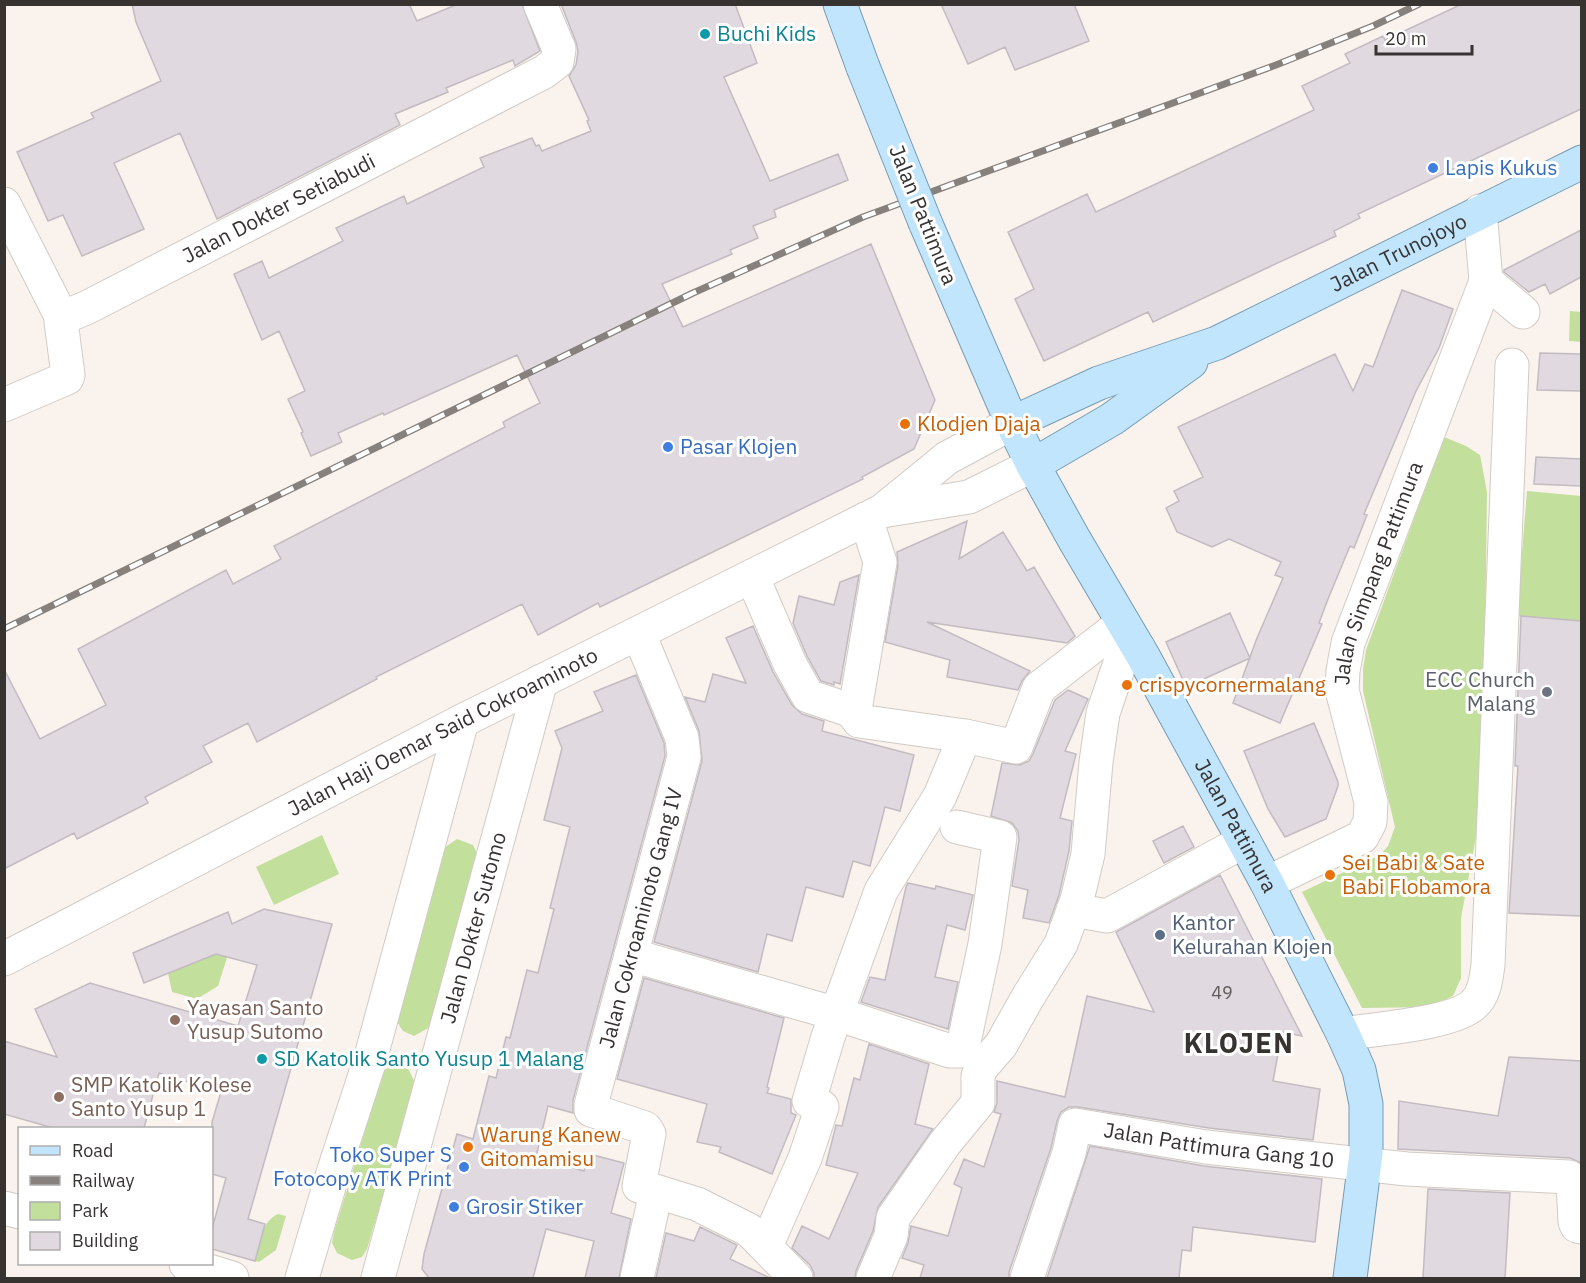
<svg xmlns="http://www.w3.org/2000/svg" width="1586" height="1283" viewBox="0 0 1586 1283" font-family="'IBM Plex Sans',sans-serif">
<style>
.green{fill:#c2df9c}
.building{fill:#e0d9df;stroke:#c2bbc1;stroke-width:1.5}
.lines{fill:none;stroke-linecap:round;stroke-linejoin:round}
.minor-casing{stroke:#d2cbc5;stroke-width:35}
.major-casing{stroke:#759bb4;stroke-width:35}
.minor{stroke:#fff;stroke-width:33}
.major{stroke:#c1e5fc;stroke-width:33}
.rail-casing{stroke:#86817d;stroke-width:7}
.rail{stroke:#fff;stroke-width:4.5;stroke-dasharray:14;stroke-linecap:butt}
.major-bridge-casing{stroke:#759bb4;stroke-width:35;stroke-linecap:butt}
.major-bridge{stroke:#c1e5fc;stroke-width:33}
.culture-dot{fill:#0f9aa8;stroke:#fff;stroke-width:2}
.shop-dot{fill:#3f7fe0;stroke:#fff;stroke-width:2}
.food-dot{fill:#e8710a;stroke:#fff;stroke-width:2}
.worship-dot{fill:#6b7280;stroke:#fff;stroke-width:2}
.service-dot{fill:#5c6f8a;stroke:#fff;stroke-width:2}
.education-dot{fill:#8d6e63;stroke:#fff;stroke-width:2}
.labels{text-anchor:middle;stroke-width:6;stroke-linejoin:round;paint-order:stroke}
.number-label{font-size:18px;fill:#605c5c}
.culture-label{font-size:21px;fill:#0d838f;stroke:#fff;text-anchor:start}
.shop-label{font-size:21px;fill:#366cbe;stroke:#fff;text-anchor:start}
.street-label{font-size:21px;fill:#363331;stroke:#fff}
.food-label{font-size:21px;fill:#c56008;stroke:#fff;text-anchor:start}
.worship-label{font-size:21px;fill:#5b616d;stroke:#fff;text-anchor:end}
.service-label{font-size:21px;fill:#4e5e75;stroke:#fff;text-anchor:start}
.education-label{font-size:21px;fill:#785e54;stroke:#fff;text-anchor:start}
.district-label{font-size:27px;font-weight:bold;letter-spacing:1.5px;fill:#363331;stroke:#fff}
</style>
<rect width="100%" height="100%" fill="#faf2ec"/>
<path class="green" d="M 1570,311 L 1581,312 L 1581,342 L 1569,341 Z
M 1444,437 L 1466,446 L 1480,455 L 1487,492 L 1483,799 L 1461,918 L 1461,978 L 1453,996 L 1430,1007 L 1362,1008 L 1302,892 L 1380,855 L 1388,846 L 1395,827 L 1363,691 L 1363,669 L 1366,650 Z
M 1527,491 L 1581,496 L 1581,621 L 1517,616 Z
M 322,835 L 339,874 L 274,905 L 256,867 Z
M 457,839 L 473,845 L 479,858 L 430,1027 L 414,1036 L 403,1031 L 397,1022 L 444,848 Z
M 230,948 L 218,986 L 197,999 L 172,992 L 168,973 Z
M 398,1064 L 408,1068 L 416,1085 L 367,1249 L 362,1257 L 352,1260 L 337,1253 L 332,1243 L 334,1232 L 383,1072 L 389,1067 Z
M 278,1214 L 286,1216 L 276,1250 L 259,1262 L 255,1261 C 260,1243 260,1223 278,1214 Z"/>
<path class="building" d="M 132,4 L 409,4 L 417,21 L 458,4 L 522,4 L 540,51 L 515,66 L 513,60 L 446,88 L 448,92 L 395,114 L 400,125 L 217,219 L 180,133 L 114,163 L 144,229 L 82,256 L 63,215 L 48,221 L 17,152 L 94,118 L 91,113 L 161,81 L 136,22 Z
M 561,4 L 735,4 L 757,63 L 724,77 L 770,181 L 838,154 L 848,180 L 774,210 L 776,217 L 753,226 L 758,238 L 730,250 L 732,254 L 662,284 L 683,327 L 871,244 L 935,400 L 914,449 L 862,477 L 863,479 L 600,607 L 598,603 L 538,635 L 522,604 L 376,677 L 377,679 L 257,742 L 248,723 L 203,746 L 212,762 L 145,797 L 148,803 L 77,839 L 74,833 L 4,869 L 4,669 L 40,739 L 106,705 L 78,649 L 226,570 L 233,584 L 281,559 L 274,546 L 505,427 L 503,422 L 540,403 L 517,355 L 384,415 L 383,413 L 338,433 L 342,442 L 311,456 L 301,433 L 303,432 L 288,399 L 305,391 L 279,331 L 262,340 L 234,274 L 262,261 L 269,278 L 343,241 L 336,228 L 404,196 L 407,204 L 484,167 L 480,158 L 532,138 L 536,146 L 539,145 L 542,151 L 591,131 L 587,121 L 589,120 L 569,76 L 576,65 L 578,51 L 576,42 Z
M 941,4 L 1074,4 L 1089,41 L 1015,70 L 1005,47 L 968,64 Z
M 1462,4 L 1581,4 L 1581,109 L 1358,214 L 1360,218 L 1334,231 L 1336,236 L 1269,267 L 1153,322 L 1148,312 L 1044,361 L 1015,299 L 1034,289 L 1008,232 L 1087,194 L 1096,212 L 1314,110 L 1302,86 L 1350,63 L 1345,54 L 1383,36 L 1385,40 Z
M 1581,230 L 1581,277 L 1550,294 L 1545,284 L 1529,292 L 1504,272 L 1504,270 Z
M 1402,290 L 1453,309 L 1439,348 L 1416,391 L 1364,514 L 1367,515 L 1354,548 L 1350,546 L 1328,599 L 1319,623 L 1322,624 L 1280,723 L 1233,703 L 1257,638 L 1283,578 L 1275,575 L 1281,562 L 1229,539 L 1212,547 L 1177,532 L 1166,508 L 1179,501 L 1174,491 L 1203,477 L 1178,427 L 1335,354 L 1353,391 L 1365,364 L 1373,367 Z
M 1540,353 L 1581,354 L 1581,391 L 1537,390 Z
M 1536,457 L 1581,459 L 1581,486 L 1534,484 Z
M 967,521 L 959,559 L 1003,532 L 1027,571 L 1034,567 L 1075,636 L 1067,643 L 927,622 L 1030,671 L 1022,681 L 1018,690 L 947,677 L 950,660 L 885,642 L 898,565 L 897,552 Z
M 859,575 L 840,684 L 834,682 L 834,685 L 821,681 L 807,656 L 793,623 L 799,596 L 834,605 L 840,582 Z
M 1230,613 L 1250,658 L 1186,687 L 1166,642 Z
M 1521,616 L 1581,621 L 1581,916 L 1509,913 L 1518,766 L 1515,766 Z
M 753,626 L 773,672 L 792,705 L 802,714 L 824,721 L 822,731 L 914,755 L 900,811 L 885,807 L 870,866 L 853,861 L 843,897 L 806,887 L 792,941 L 767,934 L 758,972 L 654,942 L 702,761 L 699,731 L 685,697 L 705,702 L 713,674 L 746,683 L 726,638 Z
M 636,675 L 664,743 L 665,756 L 573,1100 L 573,1113 L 548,1106 L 536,1157 L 584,1171 L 589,1154 L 624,1163 L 611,1213 L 631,1219 L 619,1278 L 585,1278 L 594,1241 L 546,1229 L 533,1278 L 429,1278 L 422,1269 L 424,1254 L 457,1134 L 473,1139 L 489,1076 L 496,1078 L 506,1037 L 510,1038 L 527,970 L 538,973 L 554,909 L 550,908 L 570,827 L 544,820 L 562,748 L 555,731 L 603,711 L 594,692 Z
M 1068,690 L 1088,699 L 1065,751 L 1076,754 L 1060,818 L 1072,821 L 1069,851 L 1059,895 L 1049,923 L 1023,918 L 1028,890 L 1012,886 L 1019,840 L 1018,831 L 1012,823 L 991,816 L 1002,763 L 1020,765 L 1029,761 L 1033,754 L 1055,700 Z
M 1314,723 L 1338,782 L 1338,786 L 1326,819 L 1285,837 L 1268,809 L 1244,751 Z
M 1183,826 L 1194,847 L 1164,863 L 1153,841 Z
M 1220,875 L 1302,1036 L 1282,1032 L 1273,1081 L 1320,1089 L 1313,1140 L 1209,1128 L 1078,1107 L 1069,1107 L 1061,1112 L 1057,1121 L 1051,1148 L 1009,1272 L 1009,1278 L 920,1278 L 924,1265 L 902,1258 L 908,1243 L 911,1226 L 948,1236 L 962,1188 L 954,1184 L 964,1159 L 984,1167 L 1001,1114 L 994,1112 L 997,1103 L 997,1081 L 1065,1097 L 1087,996 L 1154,1012 L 1116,932 Z
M 908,883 L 935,889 L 936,886 L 973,895 L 965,930 L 947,925 L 935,977 L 958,982 L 948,1029 L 861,1002 L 870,977 L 885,980 L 906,887 Z
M 264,909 L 332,924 L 248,1219 L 265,1224 L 255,1261 L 212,1249 L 212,1229 L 226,1178 L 212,1174 L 212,1122 L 221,1092 L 159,1073 L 144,1128 L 53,1128 L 4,1114 L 4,1041 L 57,1057 L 35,1009 L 90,983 L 238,1026 L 257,965 L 216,954 L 144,983 L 133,953 L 228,912 L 232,924 Z
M 644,978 L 784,1018 L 767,1087 L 769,1088 L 767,1093 L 791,1099 L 791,1113 L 796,1115 L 772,1174 L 719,1152 L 721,1147 L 697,1142 L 707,1104 L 617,1079 Z
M 869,1044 L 929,1064 L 915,1124 L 933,1129 L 878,1207 L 873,1231 L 856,1271 L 855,1278 L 814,1278 L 814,1273 L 810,1265 L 792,1248 L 802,1226 L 829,1239 L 858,1173 L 826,1165 L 836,1125 L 842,1126 L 854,1078 L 860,1080 Z
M 1509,1057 L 1581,1061 L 1581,1163 L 1570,1158 L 1398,1149 L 1399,1101 L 1498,1116 Z
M 1090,1146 L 1204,1166 L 1322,1179 L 1315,1242 L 1193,1227 L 1191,1251 L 1182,1250 L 1179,1278 L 1047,1278 Z
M 1428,1189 L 1510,1193 L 1505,1278 L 1423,1278 Z
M 700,1227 L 737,1245 L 730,1259 L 770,1278 L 656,1278 L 666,1233 L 694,1241 Z"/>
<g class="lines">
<g class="minor-casing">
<g id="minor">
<path d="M 4,204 L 60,314 L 68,375 L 67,378 L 4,405"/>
<path d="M 1486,281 L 1523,312"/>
<path id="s1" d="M 60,314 L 74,313 L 88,307 L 544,72 L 557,62 L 559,49 L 540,4"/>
<path d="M 882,511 L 969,497 L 1033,465"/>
<path d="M 866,519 L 880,562 L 856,704 L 856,717 L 859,721 L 965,736 L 1016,747 L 1039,688 L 1123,623"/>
<path d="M 752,576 L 790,664 L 808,696 L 855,712"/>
<path d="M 639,634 L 682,738 L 684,757 L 591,1105 L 591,1110 L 645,1128 L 649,1134 L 639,1186 L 697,1204 L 749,1230 L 796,1278"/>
<path id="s2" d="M 1267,883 L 1362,837 L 1370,822 L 1371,802 L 1342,690 L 1343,671 L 1348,643 L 1486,281 L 1480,211"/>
<path d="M 1073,910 L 1107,916 L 1244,841"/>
<path d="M 631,955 L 837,1014 L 950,1051 L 962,1051 L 985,944 L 1000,837 L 957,827"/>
<path id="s3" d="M 4,959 L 462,721 L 882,511 L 947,458 L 1012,423"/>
<path d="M 1343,1034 C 1373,1029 1454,1024 1474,1004 C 1485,994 1486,978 1488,965 L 1512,365"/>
<path d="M 4,1208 L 20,1212"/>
<path d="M 766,1246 L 805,1158 L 822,1107 L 809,1101 L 828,1037 L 881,891 L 940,796 L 965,736"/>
<path d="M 186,1264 L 232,1278"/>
<path d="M 302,1278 L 334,1170 L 370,1060 L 462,721"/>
<path id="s4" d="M 378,1278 L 541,681"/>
<path d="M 637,1278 L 656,1192"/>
<path d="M 873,1278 L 891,1236 L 893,1218 L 945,1143 L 978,1103 L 978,1076 L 981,1068 L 1001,1045 L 1028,997 L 1061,944 L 1077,900 L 1088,854 L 1096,762 L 1103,713 L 1120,663 L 1139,649"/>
<path id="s5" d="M 1027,1278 L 1069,1153 L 1075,1125 L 1206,1147 L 1407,1169 L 1569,1177 L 1573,1182 L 1575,1222 L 1577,1226 L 1582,1227"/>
</g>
</g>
<g class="major-casing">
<g id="major">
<path d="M 840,4 L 863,67"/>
<path id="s6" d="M 925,222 L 1012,423 L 1033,465 L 1074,539 L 1143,656 L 1267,883 L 1343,1034 L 1359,1070 L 1366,1104 L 1366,1153 L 1350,1278"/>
<path id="s7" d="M 1012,423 L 1099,383 L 1217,343 L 1582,162"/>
<path d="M 1033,465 L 1112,419 L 1191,362"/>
</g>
</g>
<use href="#minor" class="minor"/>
<use href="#major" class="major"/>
<g class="rail-casing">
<path id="rail" d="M 4,629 L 693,293 L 863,217 L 1276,65 L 1373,26 L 1419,4"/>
</g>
<use href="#rail" class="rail"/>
<g class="major-bridge-casing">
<path id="major-bridge" d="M 863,67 L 925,222"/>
</g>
<use href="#major-bridge" class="major-bridge"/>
</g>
<g class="culture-dot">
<circle cx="705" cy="34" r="6"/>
<circle cx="262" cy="1059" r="6"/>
</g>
<g class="shop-dot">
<circle cx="1433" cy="168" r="6"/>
<circle cx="668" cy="447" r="6"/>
<circle cx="464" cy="1167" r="6"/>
<circle cx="454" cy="1207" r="6"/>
</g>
<g class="food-dot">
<circle cx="905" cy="424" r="6"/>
<circle cx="1127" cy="685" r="6"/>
<circle cx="1330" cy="875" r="6"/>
<circle cx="468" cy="1147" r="6"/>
</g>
<circle class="worship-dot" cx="1547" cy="692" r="6"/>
<circle class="service-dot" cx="1160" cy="935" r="6"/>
<g class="education-dot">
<circle cx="175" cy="1020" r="6"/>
<circle cx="59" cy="1097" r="6"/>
</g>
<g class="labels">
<g class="number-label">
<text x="1222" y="999">49</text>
</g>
<g class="culture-label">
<text x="717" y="41">Buchi Kids</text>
<text x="274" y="1066">SD Katolik Santo Yusup 1 Malang</text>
</g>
<g class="shop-label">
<text x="1445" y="175">Lapis Kukus</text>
<text x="680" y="454">Pasar Klojen</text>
<text x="452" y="1162" text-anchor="end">Toko Super S<tspan x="452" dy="24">Fotocopy ATK Print</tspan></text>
<text x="466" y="1214">Grosir Stiker</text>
</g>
<g class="street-label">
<text dy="7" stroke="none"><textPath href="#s1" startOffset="244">Jalan Dokter Setiabudi</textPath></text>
<text transform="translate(923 215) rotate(68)" y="7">Jalan Pattimura</text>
<text dy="7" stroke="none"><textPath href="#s7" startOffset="423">Jalan Trunojoyo</textPath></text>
<text dy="7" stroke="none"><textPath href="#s2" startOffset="381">Jalan Simpang Pattimura</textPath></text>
<text dy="7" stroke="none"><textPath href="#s3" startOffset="494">Jalan Haji Oemar Said Cokroaminoto</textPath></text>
<text dy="7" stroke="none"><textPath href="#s6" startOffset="680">Jalan Pattimura</textPath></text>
<text transform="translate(641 918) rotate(-75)" y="7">Jalan Cokroaminoto Gang IV</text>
<text dy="7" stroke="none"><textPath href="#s4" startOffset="363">Jalan Dokter Sutomo</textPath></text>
<text dy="7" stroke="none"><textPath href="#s5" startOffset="306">Jalan Pattimura Gang 10</textPath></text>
</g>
<g class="food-label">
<text x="917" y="431">Klodjen Djaja</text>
<text x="1139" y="692">crispycornermalang</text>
<text x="1342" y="870">Sei Babi &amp; Sate<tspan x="1342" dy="24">Babi Flobamora</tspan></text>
<text x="480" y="1142">Warung Kanew<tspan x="480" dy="24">Gitomamisu</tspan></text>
</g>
<g class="worship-label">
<text x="1535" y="687">ECC Church<tspan x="1535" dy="24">Malang</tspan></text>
</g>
<g class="service-label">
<text x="1172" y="930">Kantor<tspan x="1172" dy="24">Kelurahan Klojen</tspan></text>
</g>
<g class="education-label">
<text x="187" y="1015">Yayasan Santo<tspan x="187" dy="24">Yusup Sutomo</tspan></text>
<text x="71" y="1092">SMP Katolik Kolese<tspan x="71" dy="24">Santo Yusup 1</tspan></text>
</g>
<g class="district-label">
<text x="1239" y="1053">KLOJEN</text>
</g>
</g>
<rect width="1586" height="1283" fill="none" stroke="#363331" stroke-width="12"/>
<rect x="18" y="1127" width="195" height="138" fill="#ffffff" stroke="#afadad" stroke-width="1.5"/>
<rect x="30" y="1146" width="30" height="9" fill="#c1e5fc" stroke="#afadad" stroke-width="1.5"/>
<text x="72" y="1157" font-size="18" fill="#363331">Road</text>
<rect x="30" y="1176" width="30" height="9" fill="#86817d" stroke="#afadad" stroke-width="1.5"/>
<text x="72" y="1187" font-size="18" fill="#363331">Railway</text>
<rect x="30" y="1202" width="30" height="18" fill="#c2df9c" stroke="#afadad" stroke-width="1.5"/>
<text x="72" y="1217" font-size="18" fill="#363331">Park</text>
<rect x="30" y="1232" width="30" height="18" fill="#e0d9df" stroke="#afadad" stroke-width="1.5"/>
<text x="72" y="1247" font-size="18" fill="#363331">Building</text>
<path d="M1376 45v9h96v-9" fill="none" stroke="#363331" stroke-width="3"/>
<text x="1385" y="45" font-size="18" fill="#363331" stroke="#ffffff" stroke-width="4.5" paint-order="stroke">20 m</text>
</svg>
